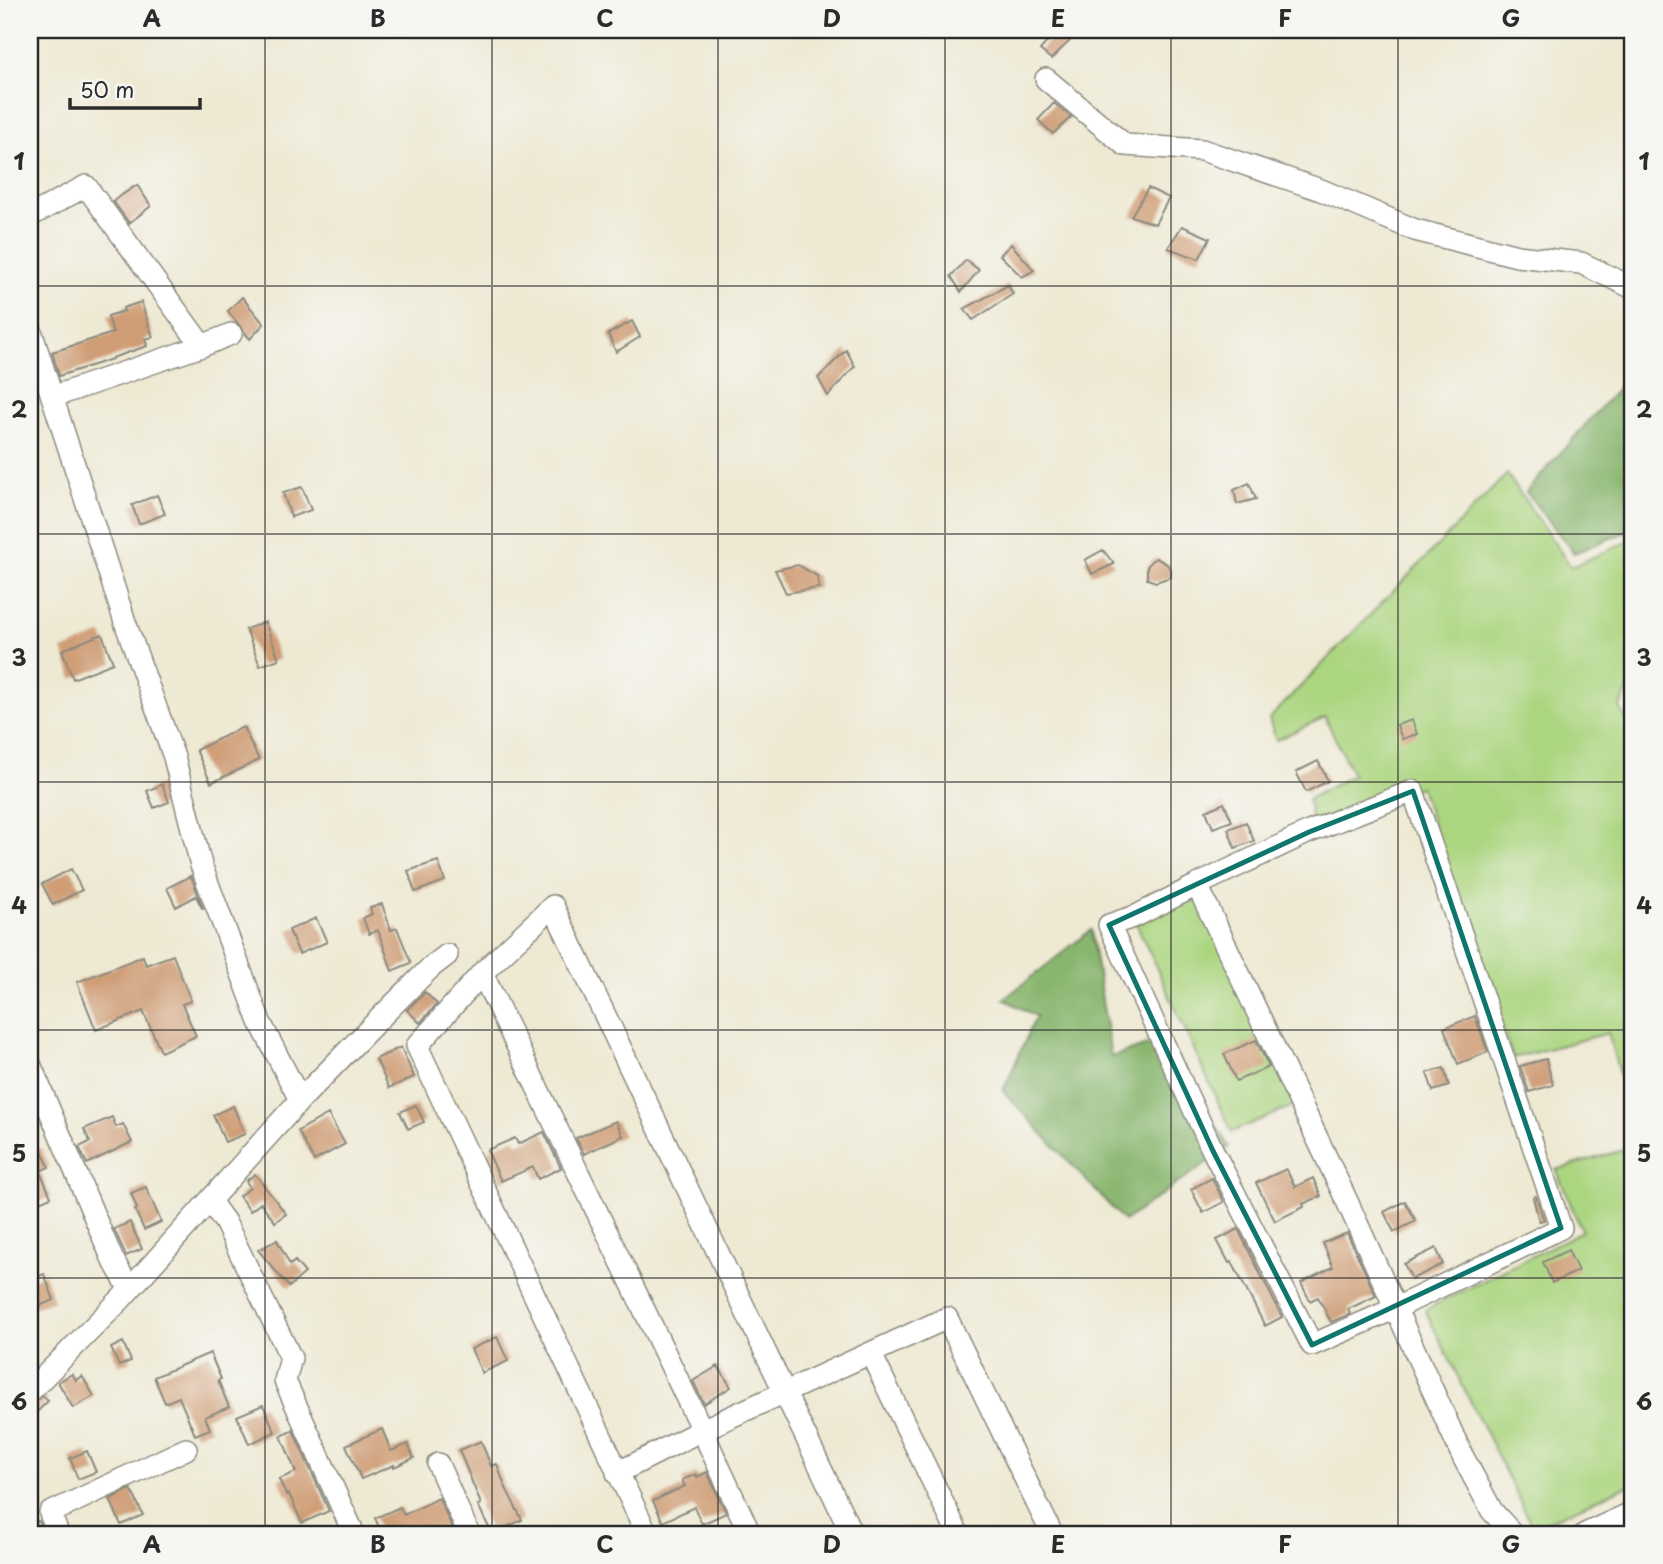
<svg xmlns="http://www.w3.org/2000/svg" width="1663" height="1564" viewBox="0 0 1663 1564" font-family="'Playpen Sans',sans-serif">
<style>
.green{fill:#acd580;stroke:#6c8056;stroke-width:2}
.forest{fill:#89b66e;stroke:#5a704c;stroke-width:2}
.building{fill:#cf9d76}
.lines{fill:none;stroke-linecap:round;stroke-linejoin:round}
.minor-casing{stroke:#8c8a7f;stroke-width:24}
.minor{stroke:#fff;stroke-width:21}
.marked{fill:none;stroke:#0f766e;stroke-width:5;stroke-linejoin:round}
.grid{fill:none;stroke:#2b2b2b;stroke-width:2;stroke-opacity:0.55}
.neatline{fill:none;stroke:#2b2b2b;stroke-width:2.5}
.grid-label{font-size:23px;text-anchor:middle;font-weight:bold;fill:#2b2b2b}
</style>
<rect width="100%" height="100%" fill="#f6f6f2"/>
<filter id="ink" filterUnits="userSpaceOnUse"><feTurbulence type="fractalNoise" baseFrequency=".0143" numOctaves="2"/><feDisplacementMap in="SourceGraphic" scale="14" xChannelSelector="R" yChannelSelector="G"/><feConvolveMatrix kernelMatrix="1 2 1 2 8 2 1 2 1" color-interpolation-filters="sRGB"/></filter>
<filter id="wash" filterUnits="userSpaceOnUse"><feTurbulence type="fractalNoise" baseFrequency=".00686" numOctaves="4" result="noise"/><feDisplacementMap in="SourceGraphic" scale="28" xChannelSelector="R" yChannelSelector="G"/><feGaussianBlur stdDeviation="1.57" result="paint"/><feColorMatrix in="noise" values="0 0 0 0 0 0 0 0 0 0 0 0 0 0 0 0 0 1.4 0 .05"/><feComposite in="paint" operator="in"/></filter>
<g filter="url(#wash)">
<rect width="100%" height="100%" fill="#eee9d3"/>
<path class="green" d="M 1507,474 L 1571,567 L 1633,539 L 1633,679 L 1620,707 L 1633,734 L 1633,1126 L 1608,1033 L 1513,1058 L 1420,787 L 1312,823 L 1308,799 L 1353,775 L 1325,717 L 1276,740 L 1269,719 Z
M 1207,890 L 1311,1098 L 1232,1132 L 1136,923 Z
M 1633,1147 L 1633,1483 L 1533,1528 L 1425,1310 L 1582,1231 L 1556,1170 Z"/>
<path class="forest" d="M 1633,371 L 1633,529 L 1574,553 L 1526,492 Z
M 1091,930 L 1111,1057 L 1166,1039 L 1229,1147 L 1124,1221 L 1003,1091 L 1036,1016 L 1004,999 Z"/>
<g id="blocks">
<path class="building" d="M 1057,30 L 1072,39 L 1051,59 L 1040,50 Z
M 1054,103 L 1071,117 L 1053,134 L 1038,120 Z
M 137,185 L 151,206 L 129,223 L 113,201 Z
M 1148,188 L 1169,198 L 1155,224 L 1131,216 Z
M 1182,226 L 1210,238 L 1199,259 L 1168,248 Z
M 1011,244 L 1034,270 L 1022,277 L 1000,255 Z
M 966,260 L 979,270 L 961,292 L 951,276 Z
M 1008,285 L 1013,294 L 973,320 L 964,309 Z
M 242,297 L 264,324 L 250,339 L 228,311 Z
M 141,302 L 153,337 L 145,339 L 147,346 L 112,358 L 112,359 L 59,376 L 52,352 L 113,333 L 108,316 L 124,311 L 123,308 Z
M 632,321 L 640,337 L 616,352 L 608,334 Z
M 846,350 L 855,366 L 828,396 L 818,378 Z
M 1249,483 L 1256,499 L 1237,504 L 1234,490 Z
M 302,487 L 311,510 L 291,517 L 283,493 Z
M 157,495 L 165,514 L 139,524 L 132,505 Z
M 1103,550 L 1114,564 L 1092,574 L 1085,560 Z
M 1156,558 L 1167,564 L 1171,571 L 1171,577 L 1156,582 L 1147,579 L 1147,567 L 1151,561 Z
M 798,565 L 817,576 L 819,588 L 786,593 L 775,570 Z
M 265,622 L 279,659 L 260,666 L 246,629 Z
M 102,634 L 113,663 L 73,679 L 62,650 Z
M 1412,720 L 1417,734 L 1402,739 L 1397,725 Z
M 243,727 L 259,760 L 211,783 L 196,750 Z
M 1318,761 L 1328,781 L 1306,792 L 1296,772 Z
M 162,784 L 169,802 L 154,808 L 147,791 Z
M 1224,803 L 1232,821 L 1213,828 L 1206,811 Z
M 1246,822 L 1254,841 L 1235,848 L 1228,829 Z
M 438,861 L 445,881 L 415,892 L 408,871 Z
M 71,869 L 82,890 L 53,905 L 42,884 Z
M 191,876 L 203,908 L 202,908 L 196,896 L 176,907 L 167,888 Z
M 382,904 L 391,930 L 397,928 L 411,963 L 392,971 L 378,930 L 369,934 L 363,918 L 372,914 L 370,908 Z
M 316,918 L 327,942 L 299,954 L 289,930 Z
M 173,955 L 191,1001 L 182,1004 L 196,1036 L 161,1052 L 143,1011 L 96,1030 L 77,982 L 143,956 L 146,965 Z
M 425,992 L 437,1004 L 420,1023 L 407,1010 Z
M 1475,1016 L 1488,1052 L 1458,1064 L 1444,1028 Z
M 1256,1040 L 1269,1067 L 1236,1081 L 1224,1054 Z
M 401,1047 L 414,1077 L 389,1088 L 376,1059 Z
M 1546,1059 L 1553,1085 L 1529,1092 L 1520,1066 Z
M 1444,1068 L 1449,1086 L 1433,1091 L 1427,1073 Z
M 416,1105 L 424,1122 L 408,1129 L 400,1112 Z
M 233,1106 L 245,1134 L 225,1142 L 213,1115 Z
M 328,1114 L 345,1144 L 314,1161 L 298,1131 Z
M 112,1117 L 116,1127 L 123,1124 L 132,1142 L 87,1164 L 79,1147 L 90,1142 L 84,1129 Z
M 616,1121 L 623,1136 L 584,1154 L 576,1138 Z
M 544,1132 L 561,1168 L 538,1179 L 533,1167 L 501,1181 L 487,1150 L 515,1138 L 518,1144 Z
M 41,1148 L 49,1167 L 40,1171 L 51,1197 L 30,1206 L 30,1149 L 31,1152 Z
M 1286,1169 L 1295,1187 L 1313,1178 L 1321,1196 L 1303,1204 L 1304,1207 L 1275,1221 L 1256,1183 Z
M 255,1174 L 286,1214 L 275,1222 L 261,1203 L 250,1211 L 239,1196 L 250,1188 L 246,1181 Z
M 1212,1178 L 1224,1202 L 1203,1213 L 1191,1189 Z
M 146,1187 L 161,1222 L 144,1230 L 135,1210 L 137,1209 L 131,1193 Z
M 1536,1196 L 1544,1220 L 1539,1221 L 1533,1197 Z
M 1405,1201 L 1416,1221 L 1394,1232 L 1384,1212 Z
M 130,1222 L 142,1249 L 126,1256 L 114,1229 Z
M 1238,1229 L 1282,1317 L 1265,1326 L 1232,1262 L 1229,1263 L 1217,1240 Z
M 1347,1233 L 1376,1296 L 1348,1309 L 1350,1314 L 1331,1322 L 1318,1297 L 1310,1301 L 1301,1283 L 1333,1267 L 1323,1243 Z
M 277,1240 L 290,1265 L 295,1261 L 305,1273 L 289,1287 L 258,1250 Z
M 1436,1248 L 1443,1264 L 1412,1279 L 1404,1264 Z
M 1568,1250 L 1578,1271 L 1552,1283 L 1543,1262 Z
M 44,1274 L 54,1300 L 34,1308 L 30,1297 L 30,1280 Z
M 497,1337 L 508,1361 L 482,1373 L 471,1349 Z
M 123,1342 L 131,1361 L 119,1366 L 111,1348 Z
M 210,1353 L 221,1379 L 218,1380 L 229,1407 L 205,1417 L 210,1429 L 195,1435 L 179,1397 L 165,1403 L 154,1377 Z
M 718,1366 L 731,1387 L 704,1404 L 693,1381 Z
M 72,1374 L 76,1380 L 82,1376 L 94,1396 L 73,1408 L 58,1382 Z
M 43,1396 L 48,1401 L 30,1419 L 30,1404 L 34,1403 Z
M 263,1405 L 275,1432 L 249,1444 L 237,1416 Z
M 382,1429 L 391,1451 L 408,1444 L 414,1458 L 394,1467 L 394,1465 L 361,1479 L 346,1445 Z
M 293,1430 L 329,1511 L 302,1523 L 289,1494 L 286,1495 L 279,1479 L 296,1472 L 281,1436 Z
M 481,1441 L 491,1466 L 497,1464 L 505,1486 L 522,1520 L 492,1534 L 478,1505 L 481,1504 L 459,1450 Z
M 87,1451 L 96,1472 L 78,1479 L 70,1458 Z
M 707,1472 L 726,1513 L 702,1524 L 694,1507 L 663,1522 L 653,1501 L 685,1486 L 682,1480 L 696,1474 L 697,1477 Z
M 131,1489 L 143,1515 L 121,1525 L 110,1499 Z
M 439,1498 L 455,1534 L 382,1534 L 375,1518 L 400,1507 L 404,1515 Z
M 39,1521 L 44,1534 L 30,1534 L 30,1524 Z"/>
</g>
</g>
<g filter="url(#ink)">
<use href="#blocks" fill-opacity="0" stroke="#8c8a7f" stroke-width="2"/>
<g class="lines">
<g class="minor-casing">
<path id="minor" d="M 1046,79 L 1125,145 L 1202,150 L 1321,190 L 1415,230 L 1517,256 L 1581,263 L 1633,288
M 30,216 L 86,186 L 202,346 L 52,397
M 30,328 L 125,622 L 174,757 L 201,865 L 260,1022 L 300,1100
M 202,346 L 231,334
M 1413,791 L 1561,1228 L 1396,1308 L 1312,1345 L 1213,1151 L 1109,925 L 1136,916 L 1197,885 L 1309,832 Z
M 1197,885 L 1346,1199 L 1463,1457 L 1492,1511 L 1513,1534
M 482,973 L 702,1430 L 750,1534
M 30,1064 L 112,1258 L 129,1288
M 210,1201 L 225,1222 L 291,1358 L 285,1381 L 354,1534
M 871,1354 L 958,1534
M 30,1391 L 121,1299 L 300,1100 L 379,1019 L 430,968 L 447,955
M 438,1464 L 469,1534
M 617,1473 L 702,1430 L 947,1318 L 1052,1534
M 58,1534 L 50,1513 L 186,1449
M 647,1534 L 417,1046 L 482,973 L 553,906 L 852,1534
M 1585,1534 L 1633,1512"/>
</g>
<use href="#minor" class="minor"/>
</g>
</g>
<path class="marked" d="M 1413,791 L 1561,1228 L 1312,1345 L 1213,1151 L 1109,925 L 1309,832 Z"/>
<path class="grid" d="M 265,30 L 265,1534M 492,30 L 492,1534M 718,30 L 718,1534M 945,30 L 945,1534M 1171,30 L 1171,1534M 1398,30 L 1398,1534M 30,286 L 1633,286M 30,534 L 1633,534M 30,782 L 1633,782M 30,1030 L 1633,1030M 30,1278 L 1633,1278"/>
<rect width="1663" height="1564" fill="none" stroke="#f6f6f2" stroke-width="77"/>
<path d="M70 98v10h130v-10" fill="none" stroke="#2b2b2b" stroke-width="3.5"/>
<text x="80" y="98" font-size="21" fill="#2b2b2b" stroke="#f6f6f2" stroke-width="5" paint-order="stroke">50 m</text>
<rect x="38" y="38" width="1586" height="1488" class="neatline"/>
<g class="grid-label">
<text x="152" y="27">A</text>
<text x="378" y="27">B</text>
<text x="605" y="27">C</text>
<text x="832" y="27">D</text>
<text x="1058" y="27">E</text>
<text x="1285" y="27">F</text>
<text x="1511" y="27">G</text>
<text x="19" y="170">1</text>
<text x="1644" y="170">1</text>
<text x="19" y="418">2</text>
<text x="1644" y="418">2</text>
<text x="19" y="666">3</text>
<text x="1644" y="666">3</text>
<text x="19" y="914">4</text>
<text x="1644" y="914">4</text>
<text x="19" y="1162">5</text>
<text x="1644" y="1162">5</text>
<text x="19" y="1410">6</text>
<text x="1644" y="1410">6</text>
<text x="152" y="1553">A</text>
<text x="378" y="1553">B</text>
<text x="605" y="1553">C</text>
<text x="832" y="1553">D</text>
<text x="1058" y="1553">E</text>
<text x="1285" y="1553">F</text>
<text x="1511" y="1553">G</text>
</g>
</svg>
